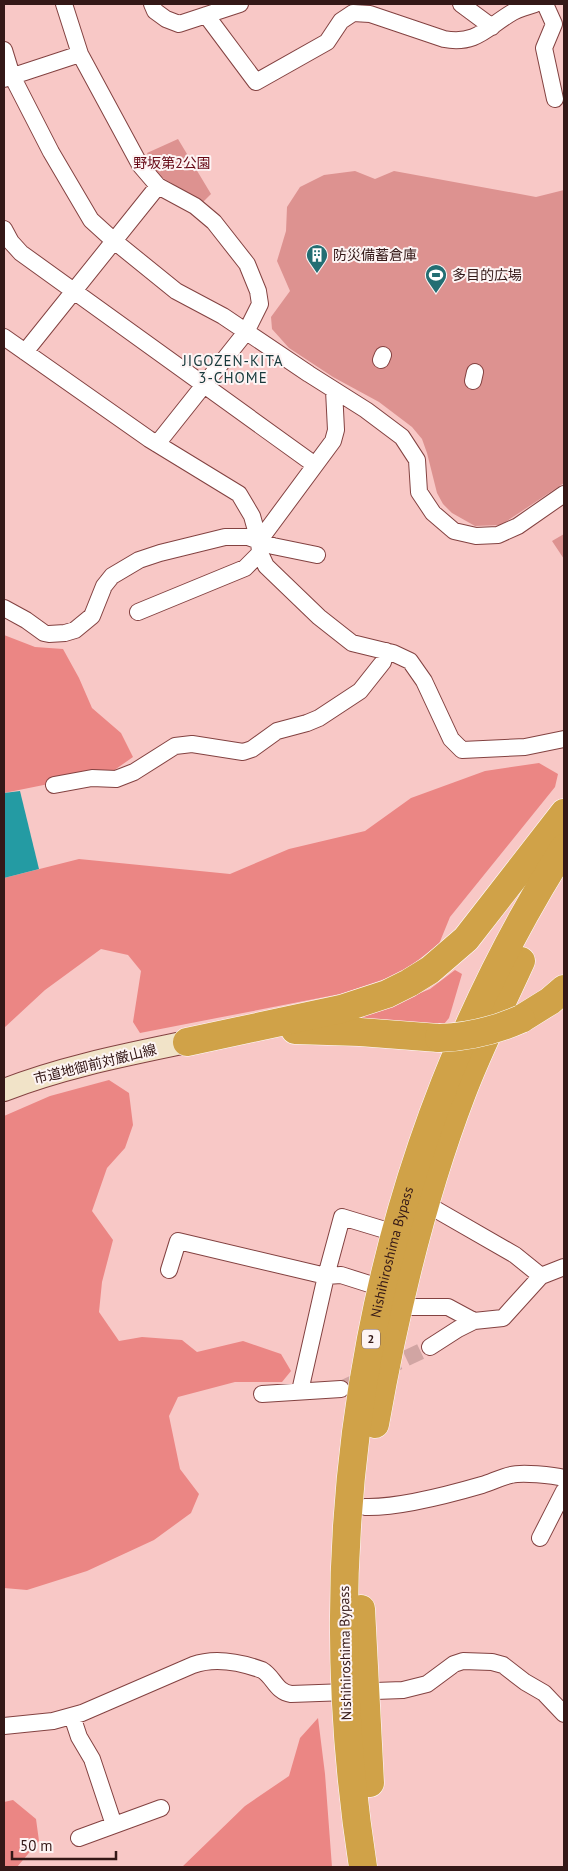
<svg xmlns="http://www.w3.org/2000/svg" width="568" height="1871" viewBox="0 0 568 1871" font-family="'PT Sans','Noto Sans JP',sans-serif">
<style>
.green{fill:#dd9290}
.forest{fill:#eb8684}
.water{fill:#249ba3}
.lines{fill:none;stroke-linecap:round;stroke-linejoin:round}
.street-tunnel{stroke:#d1a5a3;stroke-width:16;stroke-dasharray:16 8;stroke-linecap:butt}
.street-casing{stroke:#834241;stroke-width:18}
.secondary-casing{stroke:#834241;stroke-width:24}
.highway-casing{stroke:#fff;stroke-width:29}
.street{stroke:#fff;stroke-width:16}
.secondary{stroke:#f1e3c8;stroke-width:22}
.highway{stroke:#d0a248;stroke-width:28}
.highway-bridge-casing{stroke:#fff;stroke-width:29;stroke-linecap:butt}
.highway-bridge{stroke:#d0a248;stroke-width:28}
.labels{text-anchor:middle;stroke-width:4;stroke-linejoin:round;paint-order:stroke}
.shield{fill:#fdf4f4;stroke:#705a59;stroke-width:1}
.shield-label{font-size:12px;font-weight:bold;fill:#341817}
.park-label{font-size:14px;fill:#650714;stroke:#fdf4f4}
.poi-label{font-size:14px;fill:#341817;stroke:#fdf4f4;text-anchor:start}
.street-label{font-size:14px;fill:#341817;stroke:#fdf4f4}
.neighbourhood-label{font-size:15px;letter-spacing:1px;fill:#173a3c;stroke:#fdf4f4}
</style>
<rect width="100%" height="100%" fill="#f8c8c6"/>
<path class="green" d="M 178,139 L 211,194 L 203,202 L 158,175 L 147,153 Z
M 355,171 L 375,179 L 394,171 L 536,197 L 564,190 L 564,483 L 501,525 L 475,526 L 452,513 L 443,504 L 437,493 L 427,453 L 422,439 L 412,427 L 379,402 L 333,377 L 289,348 L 272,329 L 271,317 L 290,291 L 277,261 L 286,231 L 287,207 L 300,187 L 324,175 Z
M 564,534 L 564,559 L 552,541 Z"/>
<path class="forest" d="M 4,635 L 35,647 L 63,649 L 79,678 L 92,708 L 121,733 L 133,757 L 113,771 L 4,793 Z
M 539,763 L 558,774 L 555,787 L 450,917 L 439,944 L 400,974 L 340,994 L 140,1033 L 133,1022 L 141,971 L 128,955 L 101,949 L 45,990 L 4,1028 L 4,878 L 79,859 L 230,874 L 289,849 L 365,831 L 411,798 L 485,771 Z
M 455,970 L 462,974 L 449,1018 L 444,1024 L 362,1020 L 362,1013 L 387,1007 L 430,989 Z
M 109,1080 L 129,1093 L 133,1125 L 125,1148 L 107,1168 L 92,1211 L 113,1240 L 102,1282 L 99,1312 L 119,1341 L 142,1337 L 182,1340 L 197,1352 L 243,1341 L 281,1354 L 291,1371 L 282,1382 L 235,1382 L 178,1397 L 169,1416 L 180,1469 L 199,1494 L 191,1513 L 154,1540 L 87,1571 L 27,1590 L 4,1588 L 4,1116 L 50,1096 Z
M 318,1718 L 325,1774 L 332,1867 L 274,1866 L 271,1867 L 182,1867 L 245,1806 L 289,1776 L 300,1738 Z
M 13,1800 L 36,1819 L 39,1841 L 17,1867 L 4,1867 L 4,1802 Z"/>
<path class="water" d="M 20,791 L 39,869 L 4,878 L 4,793 Z"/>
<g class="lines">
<path class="street-tunnel" d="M 341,1389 L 430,1347"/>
<g class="street-casing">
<path id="street" d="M 64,4 L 80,54 L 140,165 L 158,186 L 195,206 L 214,222 L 247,264 L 258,291 L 260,304 L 246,332 L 157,444
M 152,4 L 155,11 L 166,19 L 179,24 L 240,4
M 461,4 L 492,27
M 545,4 L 554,24 L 544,48 L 555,99
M 206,15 L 256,82 L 327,42 L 341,21 L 353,13 L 370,14 L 444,39 C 477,45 487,27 513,12 C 519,9 528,6 535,4
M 4,50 L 12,76 L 51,152 L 91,220 L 113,240 L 176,291 L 223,316 L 309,374 L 366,410 L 402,437 L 417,460 L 419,492 L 433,513 L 454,531 L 476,536 L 498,535 L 518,526 L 564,494
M 4,79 L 80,54
M 4,229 L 11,242 L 21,253 L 315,465
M 4,337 L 149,439 L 239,494 L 252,516 L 259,541 L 260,553 L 266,566 L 319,617 L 352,643 L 393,653 L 410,661 L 424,681 L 451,739 L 462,750 L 525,747 L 564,739
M 25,352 L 158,186
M 381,360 L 383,355
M 473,381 L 475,372
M 259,541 L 333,441 L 336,430 L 334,390
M 4,608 L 26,620 L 44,633 L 49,634 L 65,633 L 75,630 L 92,616 L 104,586 L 112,576 L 139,560 L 160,553 L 225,537 L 248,537 L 273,546 L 317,555
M 138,612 L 245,568 L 260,553
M 54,785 L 92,778 L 116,779 L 134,772 L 175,746 L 192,744 L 243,752 L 252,749 L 277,731 L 307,723 L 319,718 L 360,691 L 383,662 L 386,651
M 424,1206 L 435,1209 L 515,1255 L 541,1276
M 169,1270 L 178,1241 L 326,1276 L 342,1217 L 385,1230
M 398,1307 L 448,1307 L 474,1321
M 430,1347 L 458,1329 L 474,1321 L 503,1318 L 541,1276 L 564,1267
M 300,1391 L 326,1276 L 341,1275 L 382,1288
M 262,1394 L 341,1389
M 365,1507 C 397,1508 451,1494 482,1485 C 492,1482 501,1477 511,1475 C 521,1472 553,1475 564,1478
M 540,1538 L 564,1491
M 72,1716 L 79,1737 L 92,1759 L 114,1825
M 4,1726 L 53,1721 L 82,1713 L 193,1665 C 215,1657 240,1662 262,1670 C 274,1677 276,1692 291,1694 L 403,1690 L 427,1684 L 454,1664 L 463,1661 L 492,1662 L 503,1665 L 525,1682 L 544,1693 L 564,1714
M 79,1838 L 161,1808"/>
</g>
<g class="secondary-casing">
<path id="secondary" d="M 4,1090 C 63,1067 125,1055 187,1042"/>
</g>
<g class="highway-casing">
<g id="highway">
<path d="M 521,1019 L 550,1001 L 564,989"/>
<path d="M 295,1030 L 360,1032 L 439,1038"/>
<path d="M 187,1042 L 341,1009 L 387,994 L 409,983 L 430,970 L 466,939 L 564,813"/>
<path d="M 375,1424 C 395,1311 421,1200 462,1093 C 479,1048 501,1005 521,961"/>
<path d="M 361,1609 L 370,1783"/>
<path id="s1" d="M 363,1867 C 308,1513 372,1153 564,848"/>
</g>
</g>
<use href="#street" class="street"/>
<use href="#secondary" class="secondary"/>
<use href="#highway" class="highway"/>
<g class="highway-bridge-casing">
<path id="highway-bridge" d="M 439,1038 C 468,1037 494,1031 521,1019"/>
</g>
<use href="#highway-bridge" class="highway-bridge"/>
</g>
<defs>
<g id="building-pin" transform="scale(1.125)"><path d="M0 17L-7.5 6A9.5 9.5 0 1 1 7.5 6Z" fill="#236e73" stroke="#fdf4f4"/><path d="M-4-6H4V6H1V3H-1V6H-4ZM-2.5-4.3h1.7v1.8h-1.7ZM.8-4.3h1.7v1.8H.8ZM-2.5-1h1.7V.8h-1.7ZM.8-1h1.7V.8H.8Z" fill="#fff"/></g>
<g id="stadium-pin" transform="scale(1.125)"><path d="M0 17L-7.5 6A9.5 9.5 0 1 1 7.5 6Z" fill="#236e73" stroke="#fdf4f4"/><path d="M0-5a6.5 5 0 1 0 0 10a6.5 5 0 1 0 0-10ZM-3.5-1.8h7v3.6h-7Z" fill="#fff"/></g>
</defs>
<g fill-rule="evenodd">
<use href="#building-pin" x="317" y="255"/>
<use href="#stadium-pin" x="436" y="275"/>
</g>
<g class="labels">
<rect class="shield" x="362" y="1329.5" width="18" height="19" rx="4"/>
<g class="shield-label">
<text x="371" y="1343">2</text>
</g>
<g class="park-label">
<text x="172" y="168">野坂第2公園</text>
</g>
<g class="poi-label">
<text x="333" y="260">防災備蓄倉庫</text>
<text x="452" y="280">多目的広場</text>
</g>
<g class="street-label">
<text transform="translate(95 1064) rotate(-14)" y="5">市道地御前対厳山線</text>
<text dy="5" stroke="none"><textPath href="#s1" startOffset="620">Nishihiroshima Bypass</textPath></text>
<text transform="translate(345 1653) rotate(-91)" y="5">Nishihiroshima Bypass</text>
</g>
<g class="neighbourhood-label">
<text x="233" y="366">JIGOZEN-KITA<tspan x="233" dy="17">3-CHOME</tspan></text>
</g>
</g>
<rect width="568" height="1871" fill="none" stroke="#341817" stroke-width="10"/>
<path d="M12 1851v8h104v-8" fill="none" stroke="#341817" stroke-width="2.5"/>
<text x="20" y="1851" font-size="15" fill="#341817" stroke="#fdf4f4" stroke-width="4" paint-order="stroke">50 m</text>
</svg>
